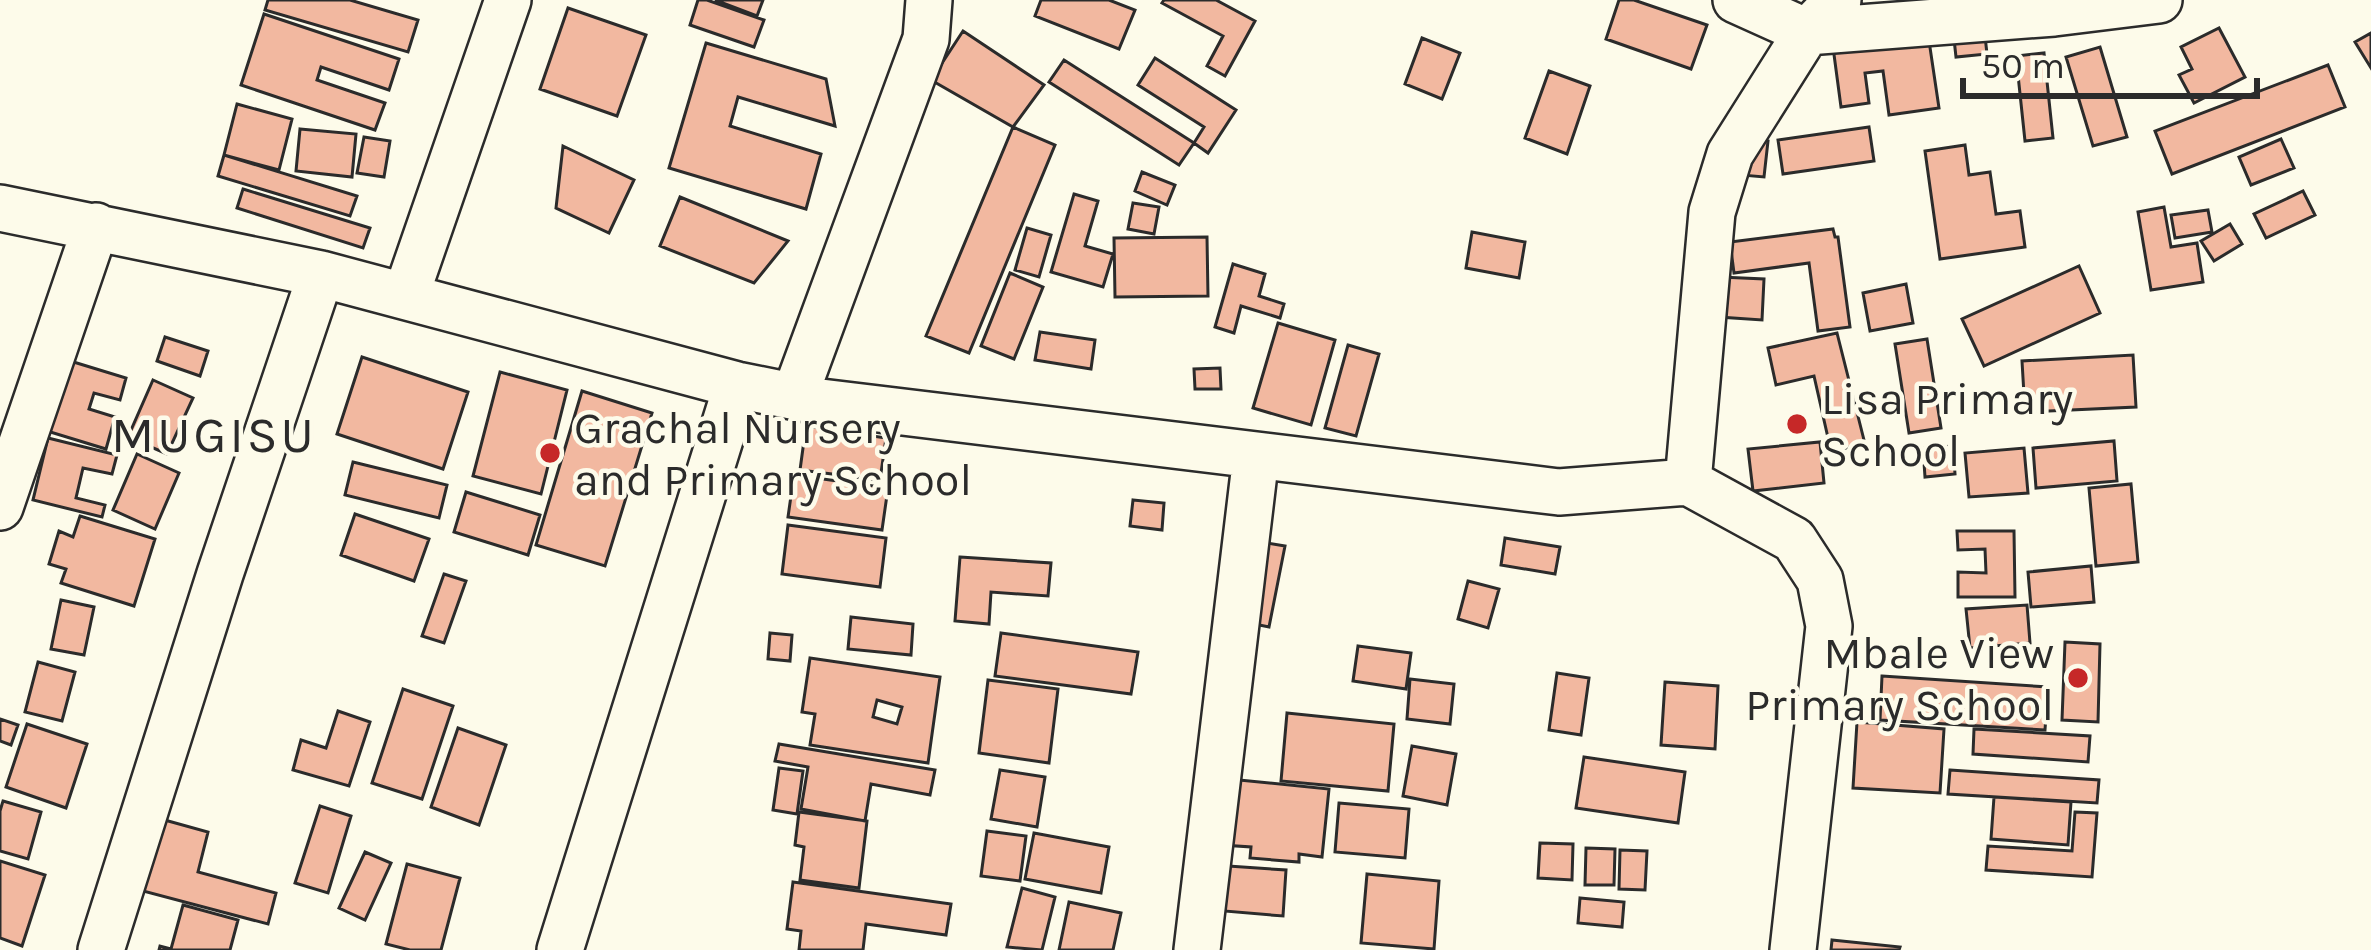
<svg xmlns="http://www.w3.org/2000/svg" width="2371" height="950" viewBox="0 0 2371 950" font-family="Karla,sans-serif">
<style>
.building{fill:#f2b8a0;stroke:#2b2b2b;stroke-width:3;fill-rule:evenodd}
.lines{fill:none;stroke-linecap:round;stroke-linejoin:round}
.minor-casing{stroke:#2b2b2b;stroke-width:50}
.minor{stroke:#fdfbea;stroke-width:45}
.poi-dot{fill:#c62828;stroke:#fdfbea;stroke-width:4.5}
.labels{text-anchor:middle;stroke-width:9;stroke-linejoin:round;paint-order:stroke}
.poi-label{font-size:45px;fill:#2b2b2b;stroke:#fdfbea;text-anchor:start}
.quarter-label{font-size:51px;letter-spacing:3px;fill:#2b2b2b;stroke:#fdfbea}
</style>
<rect width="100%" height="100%" fill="#fdfbea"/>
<path class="building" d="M 268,0 L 350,0 L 418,20 L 408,52 L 265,10 Z
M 698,0 L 707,0 L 764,20 L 754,47 L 690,25 Z
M 715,0 L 763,0 L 757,16 Z
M 1041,0 L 1109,0 L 1135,10 L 1119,49 L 1035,16 Z
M 1164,0 L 1216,0 L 1255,21 L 1225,76 L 1207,66 L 1223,36 L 1162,3 Z
M 1619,0 L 1634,0 L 1707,25 L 1691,69 L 1606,39 Z
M 568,8 L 646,35 L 617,116 L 540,89 Z
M 264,14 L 399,59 L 389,90 L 321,67 L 317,80 L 385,103 L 375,130 L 241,85 Z
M 1984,27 L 1987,54 L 1956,57 L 1953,30 Z
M 2219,28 L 2245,77 L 2194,103 L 2179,75 L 2192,69 L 2181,47 Z
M 963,31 L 1044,85 L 1013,127 L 931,80 Z
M 2371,33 L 2371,68 L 2355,42 Z
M 1928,34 L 1939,108 L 1889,115 L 1883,71 L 1865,73 L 1869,103 L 1841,107 L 1833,47 Z
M 1422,38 L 1460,53 L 1442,99 L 1405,84 Z
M 706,43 L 826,79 L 835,126 L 738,97 L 730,126 L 821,154 L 806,209 L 669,168 Z
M 2100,47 L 2127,137 L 2093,146 L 2066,57 Z
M 2044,53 L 2053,138 L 2025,141 L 2016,56 Z
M 1155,58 L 1236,110 L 1208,153 L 1194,143 L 1204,127 L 1138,85 Z
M 1064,60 L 1194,143 L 1179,165 L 1049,82 Z
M 2328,65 L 2345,107 L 2172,174 L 2155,131 Z
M 1549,71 L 1590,86 L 1567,154 L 1525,138 Z
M 237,104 L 292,119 L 279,170 L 224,155 Z
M 1013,127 L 1055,145 L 969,353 L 926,336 Z
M 1869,127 L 1874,161 L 1783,174 L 1778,140 Z
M 300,129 L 356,134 L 352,177 L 296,171 Z
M 364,137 L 390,141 L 384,177 L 357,173 Z
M 1745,138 L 1768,141 L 1764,177 L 1741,175 Z
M 2281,139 L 2294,168 L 2251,185 L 2239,157 Z
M 1965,145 L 1969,175 L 1990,172 L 1996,214 L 2020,211 L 2025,247 L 1940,259 L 1925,151 Z
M 563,146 L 634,180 L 609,233 L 556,208 Z
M 224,155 L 357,196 L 350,216 L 218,176 Z
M 1142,172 L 1175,185 L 1167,205 L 1135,191 Z
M 243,189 L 370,228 L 363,248 L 237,208 Z
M 2303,191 L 2315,215 L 2266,238 L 2254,214 Z
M 1074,194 L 1098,201 L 1085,246 L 1113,254 L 1103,287 L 1051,272 Z
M 680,197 L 788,241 L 754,283 L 660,246 Z
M 1133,203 L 1159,207 L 1154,234 L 1128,229 Z
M 2164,207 L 2171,247 L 2197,243 L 2203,282 L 2151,290 L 2138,212 Z
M 2208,210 L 2212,232 L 2175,238 L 2171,215 Z
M 2230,224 L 2242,244 L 2214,261 L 2201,241 Z
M 1027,228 L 1051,235 L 1039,277 L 1015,270 Z
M 1833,229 L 1835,237 L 1838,237 L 1850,327 L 1818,331 L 1809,263 L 1734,273 L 1730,242 Z
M 1472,232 L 1525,242 L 1519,278 L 1466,268 Z
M 1207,237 L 1208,296 L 1115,297 L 1114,238 Z
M 1233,264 L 1265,274 L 1259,296 L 1284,304 L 1280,318 L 1241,306 L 1234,333 L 1215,327 Z
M 2079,266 L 2100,313 L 1984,366 L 1962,319 Z
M 1010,273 L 1043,287 L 1014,359 L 981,346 Z
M 1720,277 L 1764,279 L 1762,320 L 1719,317 Z
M 1906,284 L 1913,323 L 1870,331 L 1863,293 Z
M 1278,323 L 1335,340 L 1311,425 L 1253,408 Z
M 1040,332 L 1095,340 L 1091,369 L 1035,360 Z
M 1837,333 L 1865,444 L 1831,451 L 1814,376 L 1776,385 L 1768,348 Z
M 165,337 L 208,351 L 200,376 L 157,361 Z
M 1927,339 L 1941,428 L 1909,433 L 1895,344 Z
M 1348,345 L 1379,354 L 1356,436 L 1325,428 Z
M 2133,355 L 2136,407 L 2025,412 L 2022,361 Z
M 362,357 L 468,392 L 443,469 L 337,434 Z
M 67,360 L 126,378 L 120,400 L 94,393 L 89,409 L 115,417 L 106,449 L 47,431 Z
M 1220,368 L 1221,389 L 1195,389 L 1194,369 Z
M 500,372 L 567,390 L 541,494 L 473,476 Z
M 153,380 L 193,398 L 167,454 L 128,437 Z
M 582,391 L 652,413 L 605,566 L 536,545 Z
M 806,426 L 886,438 L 880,480 L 800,470 Z
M 48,438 L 117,455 L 112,474 L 83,468 L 76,498 L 105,505 L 102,517 L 33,500 Z
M 2114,441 L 2117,481 L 2036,488 L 2033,448 Z
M 1820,442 L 1824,483 L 1753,491 L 1748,449 Z
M 1953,446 L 1955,474 L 1925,477 L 1923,448 Z
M 2024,448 L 2028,493 L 1969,497 L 1965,453 Z
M 137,454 L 179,473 L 155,529 L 113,510 Z
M 353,462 L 447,485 L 439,518 L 345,495 Z
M 794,475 L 888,488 L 882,530 L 788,517 Z
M 2131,484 L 2138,562 L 2096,566 L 2089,488 Z
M 466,492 L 540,515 L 528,555 L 454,532 Z
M 1133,500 L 1164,503 L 1162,530 L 1130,526 Z
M 355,514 L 429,539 L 414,581 L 341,555 Z
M 80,516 L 155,539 L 134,606 L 61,583 L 66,569 L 49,564 L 59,531 L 73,537 Z
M 788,525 L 886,538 L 880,587 L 782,574 Z
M 1957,531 L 2014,531 L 2015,597 L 1958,597 L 1958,572 L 1986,573 L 1985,549 L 1958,550 Z
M 1505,538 L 1560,547 L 1555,574 L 1501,565 Z
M 1256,541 L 1285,546 L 1269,627 L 1240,621 Z
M 960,557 L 1051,563 L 1048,596 L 991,592 L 989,624 L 955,621 Z
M 2091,566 L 2094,602 L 2031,607 L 2028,572 Z
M 444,574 L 466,581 L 444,643 L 422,636 Z
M 1468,581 L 1499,589 L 1488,628 L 1458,619 Z
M 61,600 L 94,607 L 84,655 L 51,649 Z
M 2027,605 L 2030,643 L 1970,648 L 1966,609 Z
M 851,617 L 913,624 L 911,655 L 848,649 Z
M 770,633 L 792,635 L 790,661 L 768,659 Z
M 1001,633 L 1138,652 L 1131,694 L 995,676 Z
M 2065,642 L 2100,644 L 2098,722 L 2062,720 Z
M 1358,646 L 1411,653 L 1406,689 L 1353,681 Z
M 810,658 L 940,677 L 928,763 L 810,745 L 815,714 L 802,712 ZM 877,700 L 902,707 L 897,724 L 873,717 Z
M 38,662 L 75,672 L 62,721 L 25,712 Z
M 1557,673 L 1589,678 L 1581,735 L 1549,730 Z
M 1882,676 L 2048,687 L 2045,730 L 1880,720 Z
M 1410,679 L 1454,684 L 1450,724 L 1407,719 Z
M 988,680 L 1058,689 L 1049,763 L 979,753 Z
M 1665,682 L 1718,686 L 1715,749 L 1661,745 Z
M 403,689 L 453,706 L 422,799 L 372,783 Z
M 338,711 L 370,722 L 349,786 L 293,770 L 301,740 L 326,748 Z
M 1287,713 L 1394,724 L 1388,791 L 1281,781 Z
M 0,719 L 18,725 L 11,745 L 0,741 Z
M 1857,722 L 1944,729 L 1940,793 L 1853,788 Z
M 27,724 L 87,744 L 66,808 L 6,787 Z
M 458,728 L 506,745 L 479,825 L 431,807 Z
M 1974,729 L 2090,736 L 2088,762 L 1973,754 Z
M 779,744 L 935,770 L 930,795 L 871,784 L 865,821 L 801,809 L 808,767 L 775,761 Z
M 1412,746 L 1456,754 L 1447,805 L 1403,796 Z
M 1584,757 L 1685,772 L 1678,823 L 1576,808 Z
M 779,768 L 803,771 L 797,814 L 773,810 Z
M 1000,770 L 1045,777 L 1037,827 L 991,819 Z
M 1950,770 L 2099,780 L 2097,803 L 1948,794 Z
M 1229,779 L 1329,789 L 1322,857 L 1299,854 L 1299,862 L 1250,858 L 1251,847 L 1222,845 Z
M 1994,797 L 2071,802 L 2068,845 L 1991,839 Z
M 3,801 L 41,812 L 28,859 L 0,851 L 0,811 Z
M 1339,803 L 1409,809 L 1405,858 L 1335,852 Z
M 320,806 L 351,816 L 328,893 L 295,883 Z
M 799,812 L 867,821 L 859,888 L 800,880 L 804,847 L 795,845 Z
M 2075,812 L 2097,813 L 2092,877 L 1986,870 L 1988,846 L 2072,851 Z
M 161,819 L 208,832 L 198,872 L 276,893 L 268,924 L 143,891 Z
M 987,831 L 1026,836 L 1020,881 L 981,876 Z
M 1034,833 L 1109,847 L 1101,893 L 1025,879 Z
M 1540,843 L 1573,844 L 1572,880 L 1538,878 Z
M 1586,848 L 1615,849 L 1614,885 L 1585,885 Z
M 1620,850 L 1647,851 L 1645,890 L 1619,889 Z
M 365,852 L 391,863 L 365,920 L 339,908 Z
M 0,861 L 45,875 L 22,946 L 0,938 Z
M 407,864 L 460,878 L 441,950 L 410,950 L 386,944 Z
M 1228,866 L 1286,870 L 1283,916 L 1224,911 Z
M 1367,874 L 1439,881 L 1434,949 L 1361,943 Z
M 793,882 L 951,904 L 946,935 L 866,924 L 863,950 L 799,950 L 801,931 L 787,929 Z
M 1022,888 L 1055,897 L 1042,950 L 1007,947 Z
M 1580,898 L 1624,902 L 1622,927 L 1578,923 Z
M 1069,902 L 1121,913 L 1113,950 L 1059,950 Z
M 183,905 L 238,920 L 230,950 L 159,950 L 160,946 L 171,949 Z
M 1832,940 L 1900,947 L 1899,950 L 1831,950 Z"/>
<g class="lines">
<g class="minor-casing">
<path id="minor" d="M 1736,0 L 1807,32 L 2054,13 L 2159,0
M 0,208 L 321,274 L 737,385 L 821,402 L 1559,492 L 1688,482 L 1794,540 L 1820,580 L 1829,626 L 1793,950
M 406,295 L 508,0
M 795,395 L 926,39 L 929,0
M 1688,482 L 1712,212 L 1730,154 L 1807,32 L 1838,0
M 0,507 L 96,226
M 101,950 L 220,574 L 321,274
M 560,950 L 737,385
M 1197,950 L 1256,456"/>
</g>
<use href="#minor" class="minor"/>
</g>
<g class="poi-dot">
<circle cx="1797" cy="424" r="12"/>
<circle cx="550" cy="453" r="12"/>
<circle cx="2078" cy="678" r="12"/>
</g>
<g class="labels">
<g class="poi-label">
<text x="1821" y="414">Lisa Primary<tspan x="1821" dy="52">School</tspan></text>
<text x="574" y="443">Grachal Nursery<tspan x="574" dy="52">and Primary School</tspan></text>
<text x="2054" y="668" text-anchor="end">Mbale View<tspan x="2054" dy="52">Primary School</tspan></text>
</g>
<g class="quarter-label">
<text x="214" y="452">MUGISU</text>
</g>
</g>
<path d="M1963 78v18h294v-18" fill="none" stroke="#2b2b2b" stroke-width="6"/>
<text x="1981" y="78" font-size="36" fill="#2b2b2b" stroke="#fdfbea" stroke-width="9" paint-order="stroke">50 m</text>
</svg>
